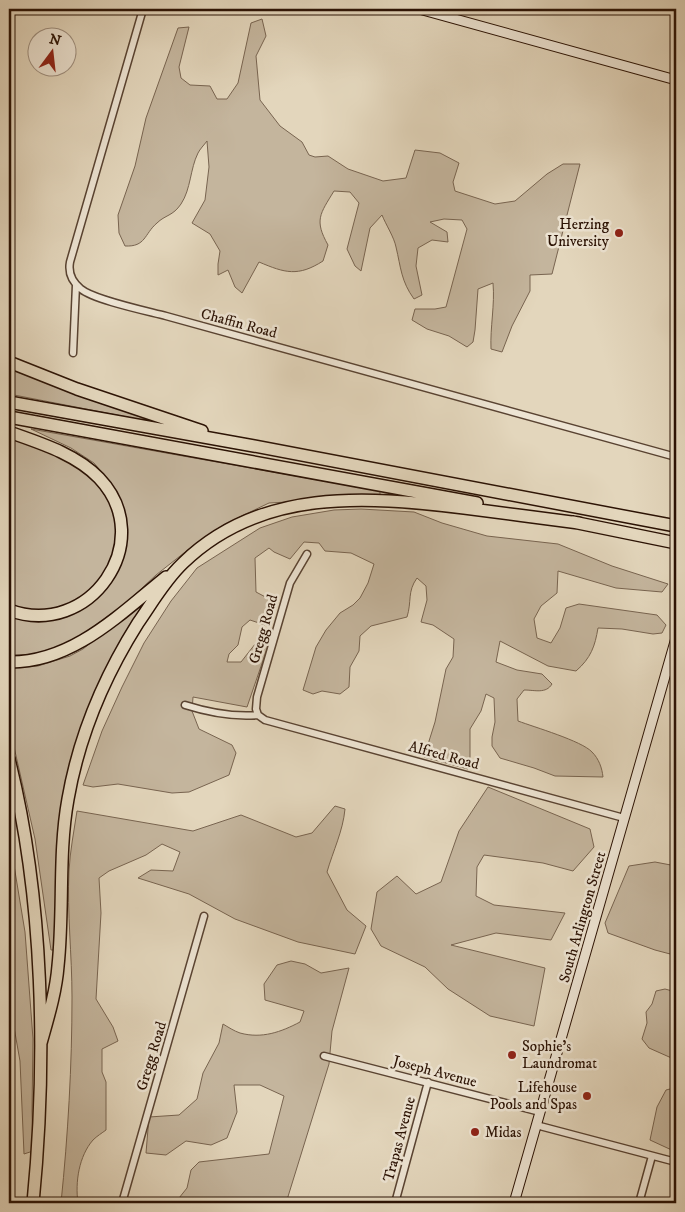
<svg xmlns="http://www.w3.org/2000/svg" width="685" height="1212" viewBox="0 0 685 1212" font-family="'IM FELL DW Pica',serif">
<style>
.green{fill:#c4b59d;stroke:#786450}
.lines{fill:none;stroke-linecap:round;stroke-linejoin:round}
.minor-casing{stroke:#594332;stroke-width:9}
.secondary-casing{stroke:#2b1204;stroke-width:11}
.motorway-casing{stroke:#2b1204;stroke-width:14}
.minor{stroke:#ede4d3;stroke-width:6}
.secondary{stroke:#ede4d3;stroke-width:9}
.motorway{stroke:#e3d6bc;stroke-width:11}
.poi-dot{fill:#8f2418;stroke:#ede4d3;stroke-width:2}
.labels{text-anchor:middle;stroke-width:5;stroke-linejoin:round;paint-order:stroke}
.poi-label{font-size:15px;fill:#2b1204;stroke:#ede4d3;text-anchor:end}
.street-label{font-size:15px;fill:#2b1204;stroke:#ede4d3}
</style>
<rect width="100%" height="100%" fill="#e3d6bc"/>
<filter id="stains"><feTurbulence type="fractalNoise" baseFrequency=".004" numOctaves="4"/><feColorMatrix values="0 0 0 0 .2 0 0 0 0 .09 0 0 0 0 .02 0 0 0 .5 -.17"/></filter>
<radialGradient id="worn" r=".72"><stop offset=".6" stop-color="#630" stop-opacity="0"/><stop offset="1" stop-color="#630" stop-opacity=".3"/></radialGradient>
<path class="green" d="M 262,19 L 266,36 L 256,56 L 260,100 L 280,126 L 302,142 L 309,155 L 315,157 L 328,156 L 348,169 L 383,181 L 406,178 L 415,150 L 440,153 L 459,163 L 453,182 L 455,191 L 495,204 L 515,201 L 547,174 L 563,164 L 580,164 L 552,274 L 530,275 L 530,291 L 512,326 L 502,352 L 491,349 C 490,327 495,305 493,283 L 478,289 L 475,330 L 473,342 L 467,347 L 449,336 L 427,329 L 412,320 L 415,309 L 435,309 L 446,307 L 467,229 L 462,220 L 444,219 L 430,222 L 447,232 L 448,242 L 432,240 L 418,248 L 416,266 L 422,295 L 414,299 C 401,281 401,268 396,247 C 394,237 386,225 382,215 L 370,228 L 361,271 L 355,266 L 347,249 L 359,203 L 350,192 L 334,191 C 320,214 314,220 328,245 L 323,261 C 298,277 285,273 259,262 L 242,293 L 235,287 L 228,270 L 218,275 L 218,264 L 220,251 L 210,234 L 192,223 L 205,200 L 209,167 L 207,141 C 204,145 200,149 198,153 C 190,169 191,189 181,204 C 173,216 165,215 157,223 C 144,234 146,247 125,246 L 119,233 L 118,215 L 135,166 L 146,118 L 178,28 L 189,27 L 179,67 L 181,78 L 190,85 L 210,86 L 217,99 L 227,99 L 238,83 L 251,23 Z
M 9,365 L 159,420 L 163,424 L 9,394 Z
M 31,429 L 380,491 L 380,497 L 269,503 L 225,524 L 194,545 L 156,575 L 126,603 L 68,645 L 42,654 L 12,655 L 9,654 L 9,613 L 17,616 L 94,599 L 123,547 L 119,498 L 109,481 L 94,463 L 71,448 Z
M 9,437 L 66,460 L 90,474 L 114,509 L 117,537 L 109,569 L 85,598 L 70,606 L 32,611 L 9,604 Z
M 361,509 L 414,512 L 442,523 L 487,536 L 558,544 L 612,566 L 668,584 L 662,592 L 616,588 L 558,571 L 557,593 L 541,606 L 534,619 L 537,638 L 551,643 L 560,628 L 566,608 L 579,604 L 657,615 L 666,625 L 662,633 L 653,634 L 622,629 L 598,628 C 595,646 591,658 576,671 L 548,666 L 500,641 L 496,662 L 517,670 L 542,674 L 552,684 C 546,694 535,690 524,690 L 517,699 L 518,721 C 534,727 582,741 592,752 C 599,759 602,768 603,777 L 555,776 L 534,768 L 500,758 L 492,746 L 492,737 L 495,722 L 494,698 L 486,694 L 481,711 L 470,729 L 470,757 L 468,769 L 424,757 L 435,722 L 446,669 L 453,657 L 454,639 L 433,625 L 421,622 L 427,600 L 426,586 L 417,578 C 407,592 412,601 407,617 L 371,626 L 360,636 L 359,651 L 350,667 L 349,687 L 340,694 L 322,691 L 313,694 L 303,690 L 316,647 L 326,630 L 340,613 L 353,605 L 360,598 L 368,583 L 374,564 L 351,553 L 325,551 L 319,543 L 304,542 L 290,559 L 274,552 L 269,548 L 255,558 L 256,592 L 273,601 L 272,614 L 265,625 L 250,620 L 242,627 L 238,645 L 229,654 L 227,662 L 241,662 L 263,634 L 269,643 L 247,707 L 193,697 L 192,711 L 199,729 L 232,745 L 236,753 L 229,775 L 189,792 L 172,793 L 118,784 L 93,787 L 83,785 L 102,731 L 122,687 L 144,643 L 171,601 L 197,568 L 260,528 L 292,517 L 334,510 Z
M 150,598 L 112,656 L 104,673 L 75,750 L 55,950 L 51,950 L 35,839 L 9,725 L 9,667 L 38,666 L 70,656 L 83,649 L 120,619 Z
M 488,787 L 590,829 L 594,847 L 573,871 L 543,863 L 484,855 L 477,867 L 476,896 L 494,905 L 565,913 L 551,940 L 496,933 L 451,945 L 545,968 L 534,1026 L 490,1016 L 448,989 L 425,967 L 381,946 L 371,929 L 377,892 L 397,876 L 416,894 L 441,882 L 459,831 Z
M 335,806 L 345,809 C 343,831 333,851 327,872 L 347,910 L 366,926 L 355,954 L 298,942 L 235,919 L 189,894 L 138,878 L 151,870 L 173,871 L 180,852 L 162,844 L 146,855 L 109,871 L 99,878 L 101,913 L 96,999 L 113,1027 L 118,1041 L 102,1049 L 102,1072 L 106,1082 L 106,1130 C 102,1133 97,1136 93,1140 C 79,1156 75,1182 78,1203 L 61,1203 C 68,1135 72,1066 72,997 C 72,955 67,913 69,871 C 70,851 74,831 77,811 L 193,831 L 241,815 L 296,837 L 312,833 Z
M 9,835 L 25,932 L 33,1039 L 32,1111 L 33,1151 L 24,1154 L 20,1061 L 9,999 Z
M 655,862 L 676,866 L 676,954 L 674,955 L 655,950 L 608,933 L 605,923 L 629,866 Z
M 291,961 L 305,964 L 321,973 L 349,968 L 332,1031 L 329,1064 L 286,1203 L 175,1203 L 187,1188 L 191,1170 L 199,1162 L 269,1154 L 284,1096 L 260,1085 L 234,1085 L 237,1112 L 227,1138 L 211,1145 L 186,1141 L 166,1155 L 146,1153 L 149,1117 L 179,1115 L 197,1099 L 203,1073 L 219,1043 L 223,1024 C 228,1027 234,1031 240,1033 C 262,1039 281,1032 300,1022 L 304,1011 L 265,1000 L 264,984 L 277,965 Z
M 665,989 L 676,992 L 676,1060 L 649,1048 L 642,1039 L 647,1023 L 646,1012 L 652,1004 L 656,991 Z
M 676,1081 L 676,1152 L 650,1140 L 657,1107 L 666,1090 L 674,1088 Z"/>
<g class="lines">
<g class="minor-casing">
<path id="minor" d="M 143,9 L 70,262 C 68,273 72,282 81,289 C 94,300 147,311 166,316 L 676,457
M 73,353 L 76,285
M 185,705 C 207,712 234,717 258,715
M 258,715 L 265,720 L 624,818
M 258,715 L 256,709 L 257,697 L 290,583 L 307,554
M 324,1056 L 540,1112
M 536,1125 L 676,1162
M 122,1203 L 204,916
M 395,1203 L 428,1082
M 639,1203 L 652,1156"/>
</g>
<g class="secondary-casing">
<path id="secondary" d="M 419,9 L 676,80
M 514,1203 L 676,638"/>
</g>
<g class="motorway-casing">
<path id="motorway" d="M 9,362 L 77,389 L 202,431
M 9,402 L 254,446 L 676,526
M 9,417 L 477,503
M 9,432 C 40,443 76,454 99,478 C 159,541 89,640 9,610
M 573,522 L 676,543
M 9,662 C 72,663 120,614 166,577
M 9,759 C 44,898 47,1060 33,1203
M 41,1043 C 48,1018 56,992 58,966 C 64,910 58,854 68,799 C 79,736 104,677 138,623 C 152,603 165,580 183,563 C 260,488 365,496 464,508 C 502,513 541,518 579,523"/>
</g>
<use href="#minor" class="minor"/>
<use href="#secondary" class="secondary"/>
<use href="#motorway" class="motorway"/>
</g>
<g class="poi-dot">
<circle cx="619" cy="233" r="5"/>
<circle cx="512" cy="1055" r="5"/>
<circle cx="587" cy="1096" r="5"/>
<circle cx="475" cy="1132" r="5"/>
</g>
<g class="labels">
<g class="poi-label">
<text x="609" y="229">Herzing<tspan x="609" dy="17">University</tspan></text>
<text x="522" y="1051" text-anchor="start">Sophie's<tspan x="522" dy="17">Laundromat</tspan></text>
<text x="577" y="1092">Lifehouse<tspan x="577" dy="17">Pools and Spas</tspan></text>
<text x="485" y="1137" text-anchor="start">Midas</text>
</g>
<g class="street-label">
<text transform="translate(239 323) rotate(15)" y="5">Chaffin Road</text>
<text transform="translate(263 629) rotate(-74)" y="5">Gregg Road</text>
<text transform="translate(444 755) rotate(15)" y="5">Alfred Road</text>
<text transform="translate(582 917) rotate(-74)" y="5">South Arlington Street</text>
<text transform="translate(151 1056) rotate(-73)" y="5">Gregg Road</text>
<text transform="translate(435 1071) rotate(15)" y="5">Joseph Avenue</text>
<text transform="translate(399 1139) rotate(-75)" y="5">Trapas Avenue</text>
</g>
</g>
<rect width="685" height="1212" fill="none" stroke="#e3d6bc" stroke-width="30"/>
<rect x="10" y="10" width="665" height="1192" fill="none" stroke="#2b1204" stroke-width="2.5"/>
<rect x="15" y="15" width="655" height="1182" fill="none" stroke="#2b1204"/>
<g transform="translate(52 52) rotate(15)"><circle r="24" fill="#ede4d3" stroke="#9f9080"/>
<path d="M0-4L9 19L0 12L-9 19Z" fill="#8f2418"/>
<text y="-8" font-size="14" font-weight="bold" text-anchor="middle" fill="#2b1204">N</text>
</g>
<rect width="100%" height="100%" filter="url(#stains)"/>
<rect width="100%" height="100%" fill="url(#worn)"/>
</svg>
